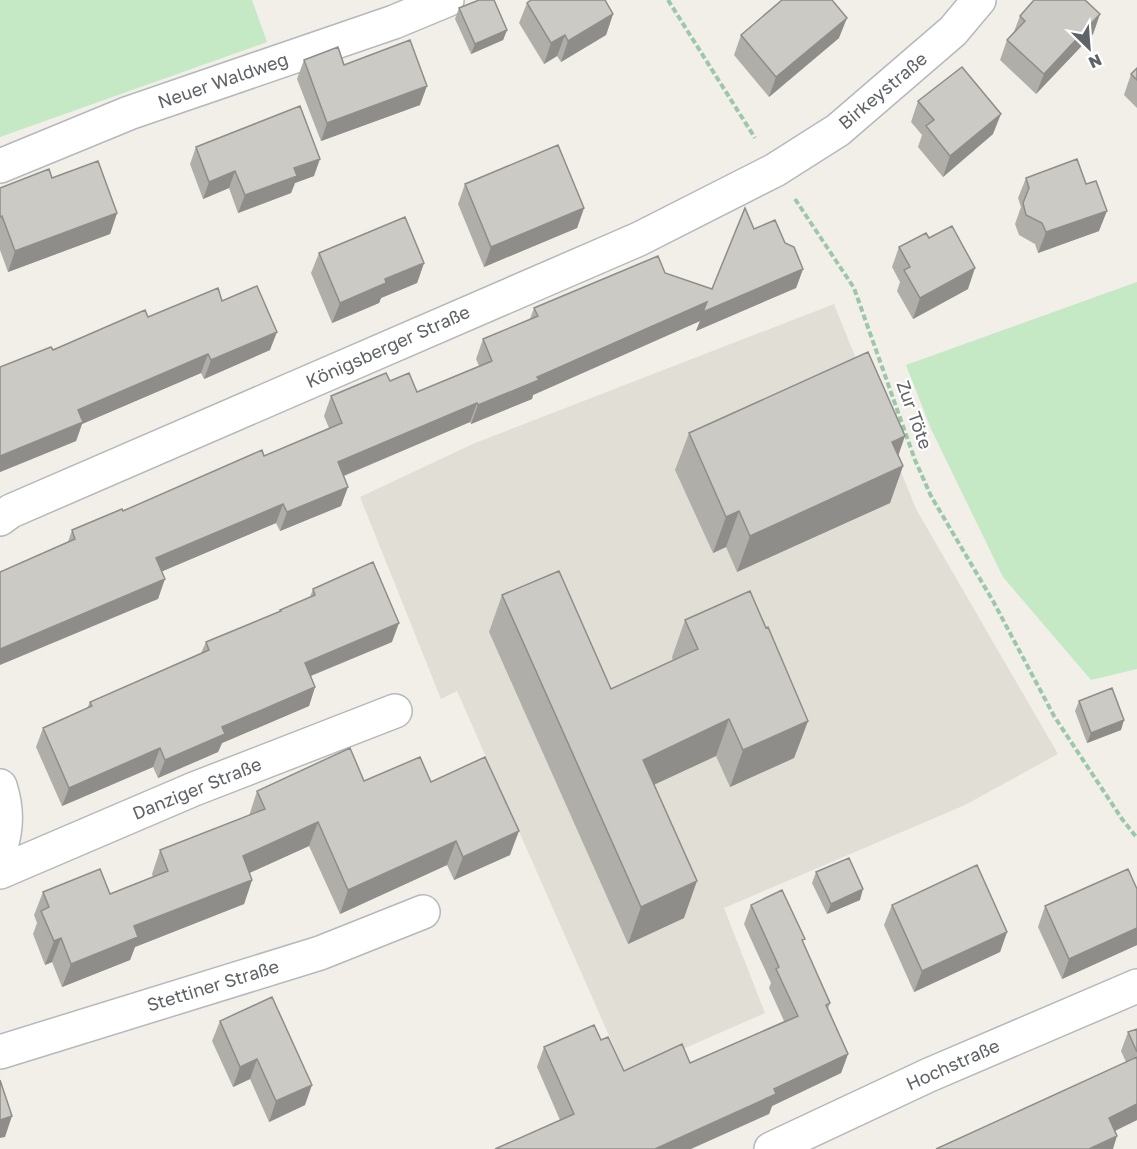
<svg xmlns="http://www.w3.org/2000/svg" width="1137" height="1149" viewBox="0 0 1137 1149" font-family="'Golos Text',sans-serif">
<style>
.education{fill:#e1ded6}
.green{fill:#c5e8c5}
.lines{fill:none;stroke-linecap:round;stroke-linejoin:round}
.minor-casing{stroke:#b5b8bc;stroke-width:36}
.path{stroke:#9cc7a9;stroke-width:4;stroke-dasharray:6 3;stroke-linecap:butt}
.minor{stroke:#fff;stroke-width:33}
.wall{fill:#afaea9}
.shaded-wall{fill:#8f8d8a}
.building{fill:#cccac5;stroke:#8f8d8a;stroke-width:1.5}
.labels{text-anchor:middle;stroke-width:4.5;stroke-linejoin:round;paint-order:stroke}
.street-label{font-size:18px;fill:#5f6368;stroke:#fff}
</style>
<rect width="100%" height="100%" fill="#f1efe8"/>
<path class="education" d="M 834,304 L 916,509 L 1058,754 L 965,805 L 724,908 L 765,1013 L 626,1074 L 457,691 L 441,699 L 360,497 L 475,443 Z"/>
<path class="green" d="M 0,0 L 252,0 L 267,42 L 0,137 Z
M 1137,282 L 1137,669 L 1091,680 L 1003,577 L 931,429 L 906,365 Z"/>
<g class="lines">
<g class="minor-casing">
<path id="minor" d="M 0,166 L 129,113 L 394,22 L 447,0
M 0,519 L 11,511 L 639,239 L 775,170 L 838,130 L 953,31 L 979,0
M 0,786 C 7,807 7,829 0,849
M 0,872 L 194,789 L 395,711
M 0,1052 L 320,953 L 423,912
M 771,1149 L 929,1075 L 1137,986"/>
</g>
<path class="path" d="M 668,0 L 755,138
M 795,199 L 854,288 L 915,460 L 931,496 L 993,601 L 1054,716 L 1122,819 L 1137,838"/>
<use href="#minor" class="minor"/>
</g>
<path class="wall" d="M 527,3 L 613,14 L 606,35 L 561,62 L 557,56 L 544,64 L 519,23 Z
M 459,8 L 507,30 L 503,40 L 471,54 L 455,19 Z
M 1100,14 L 1093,34 L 1036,94 L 1000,60 L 1007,40 L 1013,34 L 1020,16 Z
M 741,35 L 839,38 L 769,97 L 734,55 Z
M 304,60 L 344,65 L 420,105 L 321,141 L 297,79 Z
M 1137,68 L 1137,108 L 1124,95 L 1131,74 Z
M 918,101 L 993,134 L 943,177 L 918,147 L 922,135 L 911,122 Z
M 196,147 L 314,176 L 295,183 L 291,193 L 238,213 L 229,188 L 203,199 L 190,164 Z
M 52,178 L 117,213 L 110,234 L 8,272 L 0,250 L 0,188 Z
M 1026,178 L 1099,231 L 1038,253 L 1035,244 L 1019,235 L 1015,224 L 1021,207 L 1018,198 Z
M 465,184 L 584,208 L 577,228 L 484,267 L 458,204 Z
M 754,229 L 785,243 L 803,269 L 796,288 L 696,331 L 700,321 L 533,395 L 532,399 L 471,424 L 470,422 L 344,476 L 341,506 L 280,531 L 276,523 L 162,571 L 158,599 L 68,542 L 72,530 L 264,456 L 329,428 L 324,416 L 331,396 L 390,381 L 417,392 L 479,366 L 476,359 L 483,339 L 530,319 L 534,308 L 665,273 L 712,289 Z
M 929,238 L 968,289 L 913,319 L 897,291 L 900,282 L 892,267 L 899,247 Z
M 319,253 L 424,263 L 417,283 L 381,298 L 379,303 L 332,323 L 311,273 Z
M 222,301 L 270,350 L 204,379 L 201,373 L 82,424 L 76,441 L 0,472 L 0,367 L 148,317 Z
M 689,433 L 903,466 L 890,503 L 737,572 L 726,547 L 713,553 L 675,470 Z
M 313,589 L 392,642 L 311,676 L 315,687 L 309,706 L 222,743 L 218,752 L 158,778 L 153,767 L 62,806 L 36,747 L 43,728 L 87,708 L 90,702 L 201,653 L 206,642 L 280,612 L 280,610 L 310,597 Z
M 502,595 L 611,689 L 673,661 L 672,657 L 685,620 L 808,721 L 794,758 L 730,787 L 716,756 L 654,785 L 684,918 L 628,944 L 489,632 Z
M 1079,701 L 1121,730 L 1087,743 L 1075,711 Z
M 364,781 L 431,782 L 510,855 L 454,880 L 447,865 L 340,914 L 309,846 L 249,873 L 252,880 L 244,904 L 135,947 L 130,960 L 62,987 L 52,962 L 45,965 L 33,934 L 37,923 L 34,915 L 43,892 L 110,894 L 153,877 L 152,874 L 160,850 L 249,816 L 257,791 Z
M 816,872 L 860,900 L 827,914 L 812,883 Z
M 1137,889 L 1137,945 L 1062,979 L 1038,927 L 1045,906 Z
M 751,905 L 803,943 L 830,1003 L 828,1009 L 848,1054 L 841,1073 L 772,1106 L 769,1114 L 560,1120 L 537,1067 L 544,1047 L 601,1040 L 624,1071 L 690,1063 L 784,1021 L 769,988 L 771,983 L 744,924 Z
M 892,905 L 1007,932 L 1000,952 L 914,992 L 884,925 Z
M 220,1021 L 305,1105 L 269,1122 L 250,1079 L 233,1087 L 212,1041 Z
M 1137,1029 L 1137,1120 L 1115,1131 L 936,1149 L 1126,1062 L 1121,1051 L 1128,1032 Z"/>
<path class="shaded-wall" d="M 613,14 L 606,35 L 561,62 L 568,41 Z
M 1100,14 L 1093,34 L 1036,94 L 1044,74 Z
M 847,18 L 839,38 L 769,97 L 776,77 Z
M 507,30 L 503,40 L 471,54 L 475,44 Z
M 565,35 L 557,56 L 544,64 L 551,43 Z
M 427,86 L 420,105 L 321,141 L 327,123 Z
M 1001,114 L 993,134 L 943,177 L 950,156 Z
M 320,159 L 314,176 L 295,183 L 291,193 L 238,213 L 245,195 L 294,168 Z
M 235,171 L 229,188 L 203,199 L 209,182 Z
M 584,208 L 577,228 L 484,267 L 491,247 Z
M 1107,211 L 1099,231 L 1038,253 L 1046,232 Z
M 117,213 L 110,234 L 8,272 L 15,251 Z
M 424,263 L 417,283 L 381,298 L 379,303 L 332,323 L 340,303 L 385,279 Z
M 975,268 L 968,289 L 913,319 L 920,298 Z
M 803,269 L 796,288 L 696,331 L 700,321 L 533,395 L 532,399 L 471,424 L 478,405 L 537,377 L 707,302 Z
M 277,332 L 270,350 L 204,379 L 211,360 Z
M 208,354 L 201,373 L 82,424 L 76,441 L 0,472 L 0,456 L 78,410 Z
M 477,403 L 470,422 L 331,481 L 338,462 Z
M 905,436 L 893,471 L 903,466 L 890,503 L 737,572 L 750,536 L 892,442 Z
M 348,487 L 341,506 L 280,531 L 287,512 Z
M 283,504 L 276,523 L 149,577 L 156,558 Z
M 739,511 L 726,547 L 713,553 L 726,517 Z
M 165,579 L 158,599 L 0,665 L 0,649 Z
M 399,623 L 392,642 L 298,681 L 305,663 Z
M 315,687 L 309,706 L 222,743 L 218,752 L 158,778 L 165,760 L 222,727 Z
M 729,719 L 716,756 L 629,796 L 643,760 Z
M 1124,720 L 1121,730 L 1087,743 L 1091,733 Z
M 808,721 L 794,758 L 730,787 L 743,750 Z
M 160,748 L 153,767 L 62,806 L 69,788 Z
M 318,822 L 309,846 L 234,880 L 243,856 Z
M 519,831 L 510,855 L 454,880 L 463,857 Z
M 456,841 L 447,865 L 340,914 L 348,890 Z
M 252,880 L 244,904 L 135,947 L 130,960 L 62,987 L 71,964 L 134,926 Z
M 697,881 L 684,918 L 628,944 L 641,907 Z
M 863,889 L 860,900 L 827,914 L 831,904 Z
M 1137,928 L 1137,945 L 1062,979 L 1069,959 Z
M 1007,932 L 1000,952 L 914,992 L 922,971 Z
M 61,938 L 52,962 L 45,965 L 54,941 Z
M 848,1054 L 841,1073 L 772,1106 L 769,1114 L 691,1149 L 655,1149 L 774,1089 Z
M 257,1059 L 250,1079 L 233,1087 L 240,1067 Z
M 312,1085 L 305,1105 L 269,1122 L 276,1101 Z
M 1137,1104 L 1137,1120 L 1102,1137 L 1109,1118 Z
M 12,1116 L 5,1137 L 0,1138 L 0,1120 Z
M 1117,1136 L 1113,1149 L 1089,1149 Z"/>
<path class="building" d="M 479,0 L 494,0 L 507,30 L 475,44 L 459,8 Z
M 531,0 L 605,0 L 613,14 L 568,41 L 565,35 L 551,43 L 527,3 Z
M 782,0 L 832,0 L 847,18 L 776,77 L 741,35 Z
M 1034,0 L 1085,0 L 1100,14 L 1044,74 L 1007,40 L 1025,21 L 1020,16 Z
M 410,40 L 427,86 L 327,123 L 304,60 L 338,47 L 344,65 Z
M 962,67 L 1001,114 L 950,156 L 926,126 L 934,120 L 918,101 Z
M 1137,68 L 1137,80 L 1131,74 Z
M 300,106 L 320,159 L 294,168 L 297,176 L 245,195 L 235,171 L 209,182 L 196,147 Z
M 558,145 L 584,208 L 491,247 L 465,184 Z
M 1077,159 L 1086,184 L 1096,181 L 1107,211 L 1046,232 L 1042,223 L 1026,215 L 1023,203 L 1029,188 L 1026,178 Z
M 98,161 L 117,213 L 15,251 L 2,216 L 0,217 L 0,188 L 49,169 L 52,178 Z
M 745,208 L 754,229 L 775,220 L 785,243 L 794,247 L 803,269 L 703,312 L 707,302 L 537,377 L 539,380 L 478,405 L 477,403 L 338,462 L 348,487 L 287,512 L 283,504 L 156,558 L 165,579 L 0,649 L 0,572 L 75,539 L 72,530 L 122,509 L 123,511 L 262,450 L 264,456 L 342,423 L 331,396 L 386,373 L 390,381 L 409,373 L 417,392 L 492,361 L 483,339 L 538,316 L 534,308 L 658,256 L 665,273 L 712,289 Z
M 405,217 L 424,263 L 385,279 L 386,283 L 340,303 L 319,253 Z
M 952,226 L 975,268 L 920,298 L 904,270 L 910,267 L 899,247 L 926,233 L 929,238 Z
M 257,286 L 277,332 L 211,360 L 208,354 L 78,410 L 83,422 L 0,456 L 0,367 L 51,347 L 53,350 L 145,310 L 148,317 L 218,288 L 222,301 Z
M 868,352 L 905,436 L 892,442 L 903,466 L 750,536 L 739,511 L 726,517 L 689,433 Z
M 373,562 L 399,623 L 305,663 L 315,687 L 222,727 L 225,734 L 165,760 L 160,748 L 69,788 L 43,728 L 92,706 L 90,702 L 209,650 L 206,642 L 281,611 L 280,610 L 315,595 L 313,589 Z
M 559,571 L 611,689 L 698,649 L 685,620 L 750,591 L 766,628 L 768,627 L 808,721 L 743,750 L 729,719 L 643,760 L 697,881 L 641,907 L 502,595 Z
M 1112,688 L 1124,720 L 1091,733 L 1079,701 Z
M 350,748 L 364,781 L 420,757 L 431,782 L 485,757 L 519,831 L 463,857 L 456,841 L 348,890 L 318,822 L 243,856 L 252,880 L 134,926 L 138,937 L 71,964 L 61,938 L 54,941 L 41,911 L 49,907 L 43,892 L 100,869 L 110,894 L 168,871 L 160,850 L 265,809 L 257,791 Z
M 849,858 L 863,889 L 831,904 L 816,872 Z
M 977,865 L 1007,932 L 922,971 L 892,905 Z
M 1128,869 L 1137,889 L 1137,928 L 1069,959 L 1045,906 Z
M 782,890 L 805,939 L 802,940 L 830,1003 L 826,1005 L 848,1054 L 774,1089 L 776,1094 L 655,1149 L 495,1149 L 574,1114 L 544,1047 L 594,1025 L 601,1040 L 608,1037 L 624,1071 L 682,1044 L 690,1063 L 798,1016 L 776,969 L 779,967 L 751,905 Z
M 272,997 L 312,1085 L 276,1101 L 257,1059 L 240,1067 L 220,1021 Z
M 1137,1029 L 1137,1052 L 1128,1032 Z
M 1137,1057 L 1137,1104 L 1109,1118 L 1117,1136 L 1089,1149 L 936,1149 Z
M 0,1080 L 12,1116 L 0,1120 Z"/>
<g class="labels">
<g class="street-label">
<text transform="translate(223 81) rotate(-19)" y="6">Neuer Waldweg</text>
<text transform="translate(883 91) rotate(-40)" y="6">Birkeystraße</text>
<text transform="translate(388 347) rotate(-24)" y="6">Königsberger Straße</text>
<text transform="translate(914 415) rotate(70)" y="6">Zur Töte</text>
<text transform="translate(197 789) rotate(-22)" y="6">Danziger Straße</text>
<text transform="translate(213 986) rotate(-17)" y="6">Stettiner Straße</text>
<text transform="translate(953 1065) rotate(-24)" y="6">Hochstraße</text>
</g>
</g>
<g transform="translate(1089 48) rotate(155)" stroke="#ffffff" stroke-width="4.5" paint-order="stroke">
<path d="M0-4.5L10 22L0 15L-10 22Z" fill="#5f6368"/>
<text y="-9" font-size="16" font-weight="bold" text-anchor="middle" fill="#5f6368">N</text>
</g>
</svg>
